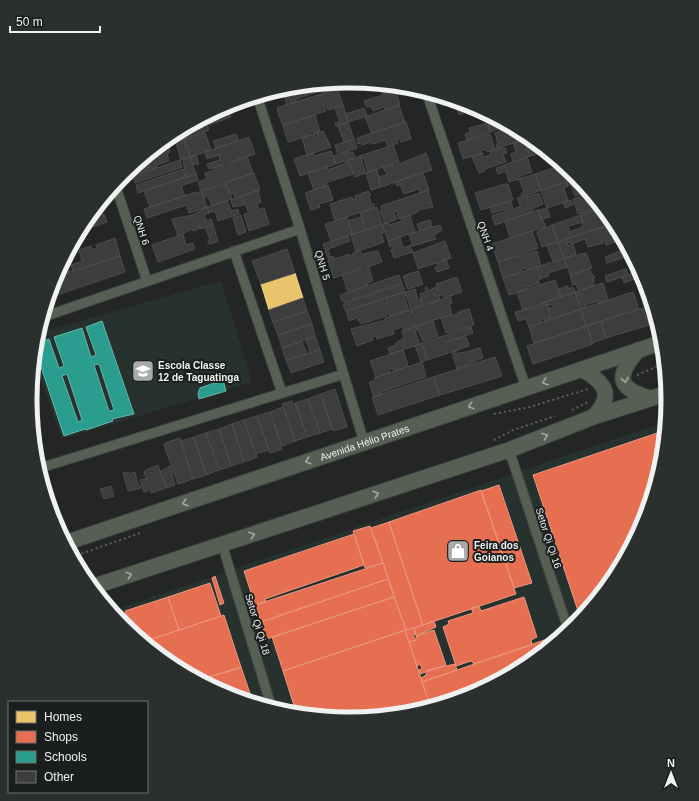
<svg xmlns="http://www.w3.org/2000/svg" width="699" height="801" viewBox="0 0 699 801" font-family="Arial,sans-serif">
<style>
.built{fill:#27312e}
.homes{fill:#e9c46a;stroke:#ebd292}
.shops{fill:#e76f51;stroke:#ea9681}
.schools{fill:#2a9d8f;stroke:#65b6ac;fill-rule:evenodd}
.building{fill:#3c3e3d;stroke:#4b4d4c}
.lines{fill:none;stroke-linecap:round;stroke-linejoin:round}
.minor-casing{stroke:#414342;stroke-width:11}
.primary-casing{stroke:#414342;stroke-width:17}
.path{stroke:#5c615b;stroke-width:2;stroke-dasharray:2 3;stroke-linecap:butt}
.minor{stroke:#575f55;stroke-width:9}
.primary{stroke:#575f55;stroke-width:15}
.oneway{stroke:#a4a8a3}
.labels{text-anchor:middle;stroke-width:4;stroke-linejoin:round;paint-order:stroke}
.street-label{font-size:10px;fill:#f0f2f1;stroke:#1a1e1c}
.poi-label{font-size:10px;font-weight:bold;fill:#f0f2f1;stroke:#1a1e1c;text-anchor:start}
.rim{fill:none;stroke:#f0f2f1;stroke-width:5}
</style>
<rect width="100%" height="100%" fill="#242625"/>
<path class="built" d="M 221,281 L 252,382 L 62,439 L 34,360 L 38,333 Z
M 667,421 L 663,463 L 645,523 L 615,578 L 575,627 L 527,666 L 472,696 L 412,714 L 349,720 L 287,714 L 227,696 L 172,666 L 123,626 L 111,611 Z"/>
<path class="homes" d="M 295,273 L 303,298 L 269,310 L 261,284 Z"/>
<path class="shops" d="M 666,430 L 663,463 L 645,523 L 615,578 L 581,620 L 533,475 Z
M 499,485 L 532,583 L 514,588 L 481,491 Z
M 481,490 L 516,594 L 423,625 L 389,522 Z
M 389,522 L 423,625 L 406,630 L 371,528 Z
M 370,526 L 383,563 L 365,568 L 353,531 Z
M 354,534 L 364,565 L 265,599 L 266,602 L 255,605 L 244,571 Z
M 383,563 L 388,579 L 261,622 L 255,605 Z
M 215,576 L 224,603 L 220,605 L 212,578 Z
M 388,579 L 394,597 L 267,639 L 261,622 Z
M 210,583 L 221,616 L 179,630 L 168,597 Z
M 168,597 L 179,630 L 143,642 L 132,634 L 125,611 Z
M 394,597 L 406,630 L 283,671 L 272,637 Z
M 524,597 L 537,637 L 531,640 L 532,645 L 474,664 L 471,661 L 456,666 L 443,627 L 449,624 L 448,621 L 473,613 L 471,608 L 479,606 L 481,611 Z
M 224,615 L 241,667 L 240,668 L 199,680 L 172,666 L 143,642 Z
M 127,616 L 132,634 L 118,619 Z
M 434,621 L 436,627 L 416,636 L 414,628 Z
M 414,628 L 416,634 L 413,635 L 416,640 L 409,642 L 405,630 Z
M 405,630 L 428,699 L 369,718 L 349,720 L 297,715 L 283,671 Z
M 434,630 L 446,665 L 420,674 L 419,670 L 422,669 L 420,664 L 417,666 L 409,642 L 417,640 L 416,636 Z
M 550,638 L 553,645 L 527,666 L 472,696 L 431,708 L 422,682 Z
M 455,664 L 457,670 L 422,682 L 421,678 L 425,676 L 428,670 Z
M 241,667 L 252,699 L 246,701 L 227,696 L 199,680 Z
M 427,705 L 428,709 L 412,714 L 396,715 Z"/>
<path class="schools" d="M 102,321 L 134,414 L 112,419 L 113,421 L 86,430 L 85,429 L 64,436 L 35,349 L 36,344 L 49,339 L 59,368 L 64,366 L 54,337 L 82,328 L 91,357 L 96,355 L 86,327 ZM 99,364 L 114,410 L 109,411 L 94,365 ZM 67,374 L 82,420 L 78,422 L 62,376 Z
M 223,380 L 226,391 L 199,399 L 198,393 L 200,388 Z"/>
<path class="building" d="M 350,81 L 356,82 L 337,88 L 335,82 Z
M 335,82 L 337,88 L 329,91 L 327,87 L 320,90 L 318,84 Z
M 364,82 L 387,85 L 377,86 L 377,88 L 367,91 Z
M 318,84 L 321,91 L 310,94 L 308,85 Z
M 308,85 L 301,88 L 302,90 L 309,88 L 310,94 L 296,99 L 296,102 L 287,105 L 282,89 Z
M 337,88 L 343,105 L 328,110 L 322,93 Z
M 395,88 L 400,105 L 385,110 L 384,107 L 373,111 L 371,106 L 367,107 L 364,101 L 383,95 L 382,92 Z
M 321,94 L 326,111 L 283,125 L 279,116 L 277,108 Z
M 463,103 L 472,105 L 477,108 L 459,115 L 456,105 Z
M 343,105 L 348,122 L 336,126 L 335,123 L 340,122 L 335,108 Z
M 399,105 L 405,123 L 372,133 L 365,117 Z
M 228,106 L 231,117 L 209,125 L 205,117 Z
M 364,108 L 367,116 L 348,122 L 346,114 Z
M 488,114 L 505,123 L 506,126 L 490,132 L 485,115 Z
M 315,115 L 320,132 L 314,134 L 313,131 L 310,132 L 311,135 L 288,142 L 283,125 Z
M 205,117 L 209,130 L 184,139 L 181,130 Z
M 348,122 L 354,139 L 344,142 L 338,126 Z
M 406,122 L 411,139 L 401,142 L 399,138 L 397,139 L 398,143 L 388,147 L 385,140 L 372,144 L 371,142 L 362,145 L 361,143 L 358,144 L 357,138 Z
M 488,123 L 490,132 L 467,140 L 465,134 L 470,132 L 469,128 Z
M 509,125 L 522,132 L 524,140 L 517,142 L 513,128 L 509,129 Z
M 509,127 L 512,132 L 514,132 L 517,142 L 497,148 L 496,144 L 498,143 L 495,133 Z
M 178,131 L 180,137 L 183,136 L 184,140 L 153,150 Z
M 323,131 L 331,147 L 307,155 L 302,138 L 314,134 L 315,137 L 318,137 L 316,133 Z
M 205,133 L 211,150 L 190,157 L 189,148 L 187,148 L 184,140 Z
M 236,134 L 239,141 L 216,148 L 213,141 Z
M 490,134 L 495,149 L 487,152 L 486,149 L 481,151 L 482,153 L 463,159 L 458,143 Z
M 249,137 L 255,154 L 209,169 L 207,164 L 220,160 L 219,155 L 207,159 L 205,152 Z
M 531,138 L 543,148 L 545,152 L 530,156 L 524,140 Z
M 354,139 L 357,148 L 341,154 L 353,152 L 355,158 L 336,164 L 333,156 L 338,155 L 335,145 Z
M 184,140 L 190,157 L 181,160 L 176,143 Z
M 524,140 L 530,156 L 513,162 L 511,154 L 516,152 L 513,143 Z
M 168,145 L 170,152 L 167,153 L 169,161 L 156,165 L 157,167 L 146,171 L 145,168 L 150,167 L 148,154 L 153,150 Z
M 393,145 L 399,162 L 368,172 L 364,158 L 361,159 L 360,156 Z
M 501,147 L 502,149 L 505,148 L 507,153 L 503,154 L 506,162 L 484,169 L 485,171 L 479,173 L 472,157 L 482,153 L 483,157 L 491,155 L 490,152 Z
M 331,151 L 336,164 L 300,176 L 294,159 L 313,153 L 314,156 Z
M 426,153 L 432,170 L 408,177 L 408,178 L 381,187 L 378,177 L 387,175 L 383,167 L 393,164 L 394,166 Z
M 196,155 L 199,164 L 193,165 L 190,157 Z
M 146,156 L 150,167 L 145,168 L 146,171 L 130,177 L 128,171 Z
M 247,156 L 253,173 L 201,191 L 198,182 L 207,179 L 205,173 L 214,170 L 213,168 L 222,165 L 223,167 Z
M 360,156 L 366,173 L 355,177 L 349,162 L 347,162 L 346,161 Z
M 190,157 L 196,174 L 186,177 L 183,159 Z
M 527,157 L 532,172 L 518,177 L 519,179 L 509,182 L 506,171 L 498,174 L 496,168 Z
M 180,160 L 182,167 L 135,183 L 133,176 Z
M 349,162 L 353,174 L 325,183 L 326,186 L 314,190 L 308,173 L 327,167 L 328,170 Z
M 563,165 L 578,178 L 541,190 L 535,174 Z
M 183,169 L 185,177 L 138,193 L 136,185 Z
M 377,169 L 381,187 L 371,190 L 366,173 Z
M 254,173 L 260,190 L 235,198 L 234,193 L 230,194 L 225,183 Z
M 423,173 L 429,190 L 420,193 L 419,189 L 404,194 L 401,187 L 399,185 L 397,186 L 395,182 Z
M 196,174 L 198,180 L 181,186 L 185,196 L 150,207 L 144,191 Z
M 535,174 L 541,190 L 522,197 L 521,194 L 524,192 L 519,179 Z
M 578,178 L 589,191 L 575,196 L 571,185 L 568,186 L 566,182 Z
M 566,182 L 568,186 L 564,188 L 568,201 L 547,208 L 541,190 Z
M 226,184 L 232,199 L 212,206 L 208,196 L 204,198 L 202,191 Z
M 505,184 L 508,184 L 513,200 L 481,210 L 475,193 Z
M 328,185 L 333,200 L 319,204 L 320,207 L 311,210 L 305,193 Z
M 258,190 L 261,202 L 257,203 L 258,208 L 248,211 L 242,196 Z
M 428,190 L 433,207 L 418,210 L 418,212 L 399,219 L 397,211 L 394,212 L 397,219 L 385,224 L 380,210 L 382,209 L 381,206 Z
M 201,191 L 207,207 L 189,213 L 186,205 L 147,218 L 144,209 L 196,192 L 196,194 Z
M 368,191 L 371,195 L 369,196 L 371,204 L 374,204 L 373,208 L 335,221 L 330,204 L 352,197 L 353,200 L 356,199 L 355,196 Z
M 539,193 L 543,204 L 532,209 L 533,212 L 495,225 L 492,216 L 506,211 L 505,209 L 492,213 L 490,207 L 511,201 L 513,209 L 528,204 L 527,202 L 520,205 L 517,198 L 526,196 L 528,201 L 527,197 Z
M 591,193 L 603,208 L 578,214 L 573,199 Z
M 241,196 L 244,205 L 233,207 L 231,200 Z
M 571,200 L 573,205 L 565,208 L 563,202 Z
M 227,201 L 231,211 L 238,209 L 239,214 L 218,221 L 215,211 L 209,213 L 207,207 Z
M 207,207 L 209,213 L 204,215 L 206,221 L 211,219 L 213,225 L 200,229 L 199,225 L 199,229 L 193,231 L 192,229 L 178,236 L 172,219 L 193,215 Z
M 377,207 L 382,224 L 366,230 L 360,213 Z
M 264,208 L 269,224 L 249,231 L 244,214 Z
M 547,208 L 550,217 L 541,219 L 538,210 Z
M 603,208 L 610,217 L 612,224 L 571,237 L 569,232 L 583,227 L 581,215 Z
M 538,210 L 546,227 L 510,238 L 505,221 Z
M 104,214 L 107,222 L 80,231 L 86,220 Z
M 241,215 L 246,232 L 238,235 L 233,218 Z
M 410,215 L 415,232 L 388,241 L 382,224 L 388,223 L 389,225 L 402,221 L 401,218 Z
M 581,215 L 583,222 L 568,226 L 571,237 L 558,242 L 552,225 Z
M 347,217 L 352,234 L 331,241 L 325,224 Z
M 361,217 L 366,230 L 352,234 L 348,221 Z
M 430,220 L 432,227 L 420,231 L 417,224 Z
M 615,223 L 623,239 L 606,245 L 604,240 L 602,240 L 603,243 L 588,247 L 585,239 L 571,244 L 571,242 L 567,243 L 566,239 Z
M 382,224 L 385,232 L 381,233 L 384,242 L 356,252 L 351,235 Z
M 213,225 L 218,241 L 210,244 L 208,243 L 208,241 L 210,240 L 205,227 Z
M 440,225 L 442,230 L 434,235 L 436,239 L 413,246 L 409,234 Z
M 552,225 L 558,242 L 542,247 L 537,232 Z
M 532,231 L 538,248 L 498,262 L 492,244 Z
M 183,234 L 186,245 L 193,243 L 195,249 L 158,262 L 152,245 Z
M 348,236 L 350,241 L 328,249 L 330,257 L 333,256 L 334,259 L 329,261 L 323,244 Z
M 400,237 L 403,248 L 412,245 L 410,247 L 413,252 L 394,258 L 391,250 L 393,249 L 392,246 L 390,247 L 388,241 Z
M 115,238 L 120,256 L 73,271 L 71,265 L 82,261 L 79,250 L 91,246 L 92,250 L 97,248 L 96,245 Z
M 566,239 L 568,246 L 573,244 L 576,254 L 564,258 L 558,242 Z
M 445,241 L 451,258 L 418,269 L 413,253 Z
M 558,242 L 564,258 L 553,262 L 547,245 Z
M 287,249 L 295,273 L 261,284 L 252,261 Z
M 360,250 L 365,266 L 334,278 L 328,261 L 350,254 L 351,256 L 353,255 L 353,253 Z
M 624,250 L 626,257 L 607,263 L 605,257 Z
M 378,251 L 382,262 L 367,267 L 363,254 Z
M 537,251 L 541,266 L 527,270 L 526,268 L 521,269 L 522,272 L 503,278 L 498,262 Z
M 586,253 L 592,268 L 570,275 L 564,258 Z
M 66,256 L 69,265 L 66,266 L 70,272 L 60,276 L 58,271 Z
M 120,256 L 125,272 L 48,298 L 55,277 Z
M 564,258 L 567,267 L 548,273 L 549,276 L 541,278 L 537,267 Z
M 446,260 L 449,268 L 437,272 L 435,268 L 438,267 L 437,263 Z
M 369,267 L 373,281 L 367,283 L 368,285 L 358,289 L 358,287 L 356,288 L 356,289 L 348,292 L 342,275 Z
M 537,267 L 541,279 L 538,280 L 539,283 L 527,287 L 526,285 L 525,285 L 526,290 L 509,295 L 503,278 Z
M 589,269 L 595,278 L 593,278 L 594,286 L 579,291 L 576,284 L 573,285 L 570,276 Z
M 626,269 L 628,275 L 607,282 L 605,276 Z
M 418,271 L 423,284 L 408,289 L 403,276 Z
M 632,273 L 634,279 L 624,283 L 622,277 Z
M 399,275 L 405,292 L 346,311 L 343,305 L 346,303 L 400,285 L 399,284 L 345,302 L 342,301 L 340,295 Z
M 457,277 L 462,292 L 444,298 L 443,295 L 440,296 L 436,284 Z
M 555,280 L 561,297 L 523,310 L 517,292 Z
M 603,283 L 608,300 L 598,304 L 598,301 L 585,305 L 586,308 L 581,309 L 575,292 L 577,291 L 579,298 L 581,298 L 578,291 Z
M 568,286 L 568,289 L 573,287 L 575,292 L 561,297 L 558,289 Z
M 427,287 L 428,291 L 436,287 L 437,292 L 434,294 L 435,295 L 438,294 L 440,300 L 423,305 L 420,294 L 426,292 L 425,288 Z
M 415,289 L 418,300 L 421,299 L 423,305 L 411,309 L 405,292 Z
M 405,292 L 406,296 L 404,296 L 409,310 L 390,316 L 385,298 Z
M 575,292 L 581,309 L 545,321 L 544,319 L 550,317 L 549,308 L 554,308 L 551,304 L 542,306 L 541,303 Z
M 633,292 L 639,309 L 586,326 L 581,309 Z
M 450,296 L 452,303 L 449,304 L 452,314 L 416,326 L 411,309 L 422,306 L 423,307 Z
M 303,298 L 307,311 L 273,322 L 269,310 Z
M 383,299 L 388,314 L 386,316 L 361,324 L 357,318 L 349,321 L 346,311 Z
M 548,304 L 550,317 L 541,320 L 542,322 L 529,327 L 526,319 L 518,321 L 515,312 Z
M 643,308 L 649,325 L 606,338 L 601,321 Z
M 469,309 L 474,325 L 446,333 L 441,318 L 458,314 L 458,312 Z
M 581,309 L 586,326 L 534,343 L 529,327 Z
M 411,310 L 412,313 L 410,314 L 415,327 L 404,331 L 403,327 L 393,330 L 394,334 L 377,339 L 376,336 L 372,337 L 373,340 L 357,346 L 351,329 L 385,320 L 385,318 Z
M 307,311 L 312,324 L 278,335 L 273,322 Z
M 433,321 L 438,336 L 423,341 L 416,326 Z
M 601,321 L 606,338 L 592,343 L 587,326 Z
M 312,324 L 315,336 L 282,348 L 278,335 Z
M 416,326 L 418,330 L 415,331 L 420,344 L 390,354 L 388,348 L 396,345 L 396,343 L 404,338 L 402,331 Z
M 587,326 L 593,344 L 533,364 L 527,346 Z
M 471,327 L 473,333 L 446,342 L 466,337 L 469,346 L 427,360 L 422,343 Z
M 315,336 L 320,350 L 310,353 L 306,339 Z
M 302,341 L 307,354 L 286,360 L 282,348 Z
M 422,343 L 427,360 L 421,362 L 415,345 Z
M 480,348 L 483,358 L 457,369 L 452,352 L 456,351 L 457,354 L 463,352 L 463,353 Z
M 320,350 L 324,362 L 291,373 L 286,360 Z
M 403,350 L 408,366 L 394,371 L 393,368 L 389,370 L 390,373 L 376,377 L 370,361 Z
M 495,357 L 502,376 L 440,395 L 433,377 Z
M 422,362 L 426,377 L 381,392 L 382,394 L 374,397 L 369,382 L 375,381 L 374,378 Z
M 433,377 L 440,395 L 378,415 L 372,397 Z
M 335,389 L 347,427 L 333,431 L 321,394 Z
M 321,394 L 332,429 L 320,433 L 308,399 Z
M 308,399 L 320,433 L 307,437 L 295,403 Z
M 292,401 L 293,404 L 296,403 L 307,437 L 295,441 L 282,404 Z
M 283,407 L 295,441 L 282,446 L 270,412 Z
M 270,412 L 282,449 L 270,453 L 257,416 Z
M 257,416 L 269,450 L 256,454 L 244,420 Z
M 244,420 L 257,457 L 244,462 L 232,424 Z
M 232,424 L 244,462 L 231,466 L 219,429 Z
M 219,429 L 231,466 L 219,470 L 206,433 Z
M 206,433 L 219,470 L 206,475 L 194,437 Z
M 194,437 L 206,475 L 193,479 L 181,441 Z
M 180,438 L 193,479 L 178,484 L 164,445 L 165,443 Z
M 158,465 L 166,488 L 151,493 L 144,472 L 146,470 Z
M 170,466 L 175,485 L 167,488 L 160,472 Z
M 128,472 L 129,474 L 135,472 L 138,485 L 140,485 L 141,488 L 128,491 L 123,473 Z
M 145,479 L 148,491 L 144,492 L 140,480 Z
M 111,486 L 114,496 L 104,499 L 100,489 Z"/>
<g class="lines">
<g class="minor-casing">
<path id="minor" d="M 426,91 L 526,388
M 257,96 L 300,229 L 364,442
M 115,184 L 147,281
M 234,251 L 282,393
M 43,317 L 300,229
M 509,450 L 569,632
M 35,455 L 64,540
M 40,468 L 344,374
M 222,544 L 272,709"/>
</g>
<g class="primary-casing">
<g id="primary">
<path d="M 638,350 C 617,375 615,388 650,398"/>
<path d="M 582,369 C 605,383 615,395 593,417"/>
<path id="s1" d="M 65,543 L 663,342"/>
<path d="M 92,587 L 509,450 L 593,417 L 668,393"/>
</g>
</g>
<path class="path" d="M 637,375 L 665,363
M 572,410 L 588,402
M 494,414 L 530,407 L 588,389
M 494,440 L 513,430 L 555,416
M 72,557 L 143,532"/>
<use href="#minor" class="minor"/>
<use href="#primary" class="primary"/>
</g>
<defs><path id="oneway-chevron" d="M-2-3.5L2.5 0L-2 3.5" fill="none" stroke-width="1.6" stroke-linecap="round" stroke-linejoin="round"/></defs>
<g class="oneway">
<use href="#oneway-chevron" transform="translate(625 380) rotate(80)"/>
<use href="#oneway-chevron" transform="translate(545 382) rotate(161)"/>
<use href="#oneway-chevron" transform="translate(471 406) rotate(162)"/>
<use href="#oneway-chevron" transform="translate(545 436) rotate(-22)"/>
<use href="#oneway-chevron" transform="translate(308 461) rotate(161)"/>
<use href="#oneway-chevron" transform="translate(376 494) rotate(-18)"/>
<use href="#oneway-chevron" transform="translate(185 503) rotate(161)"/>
<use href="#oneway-chevron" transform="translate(252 535) rotate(-18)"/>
<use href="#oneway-chevron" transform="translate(129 575) rotate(-18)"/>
</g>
<defs>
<g id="school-square" transform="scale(1.15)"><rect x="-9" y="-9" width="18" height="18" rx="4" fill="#a9abaa" stroke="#1a1e1c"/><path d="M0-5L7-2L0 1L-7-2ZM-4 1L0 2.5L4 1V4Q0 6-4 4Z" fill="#fff"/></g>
<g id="shop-square" transform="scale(1.15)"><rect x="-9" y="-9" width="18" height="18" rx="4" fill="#a9abaa" stroke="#1a1e1c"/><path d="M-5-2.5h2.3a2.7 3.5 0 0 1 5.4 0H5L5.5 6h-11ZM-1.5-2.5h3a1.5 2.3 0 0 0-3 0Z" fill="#fff"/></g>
</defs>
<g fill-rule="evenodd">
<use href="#school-square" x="143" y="371"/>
<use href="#shop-square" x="458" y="551"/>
</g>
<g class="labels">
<g class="street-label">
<text transform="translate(142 230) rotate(72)" y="4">QNH 6</text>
<text transform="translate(486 236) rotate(71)" y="4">QNH 4</text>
<text transform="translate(323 265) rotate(73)" y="4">QNH 5</text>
<text dy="4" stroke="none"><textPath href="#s1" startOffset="316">Avenida Hélio Prates</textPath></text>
<text transform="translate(549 538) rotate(72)" y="4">Setor Qi Qi 16</text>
<text transform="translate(258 624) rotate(73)" y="4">Setor Qi Qi 18</text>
</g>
<g class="poi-label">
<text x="158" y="369">Escola Classe<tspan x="158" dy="12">12 de Taguatinga</tspan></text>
<text x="474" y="549">Feira dos<tspan x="474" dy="12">Goianos</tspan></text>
</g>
</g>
<path d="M0 0H699V801H0ZM37 400a312 312 0 1 1 624 0a312 312 0 1 1-624 0Z" fill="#2b2f2d" fill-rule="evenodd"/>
<path class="rim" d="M37 400a312 312 0 1 1 624 0a312 312 0 1 1-624 0Z"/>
<rect x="8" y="701" width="140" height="92" fill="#1a1e1c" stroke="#707371"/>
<rect x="16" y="711" width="20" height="12" fill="#e9c46a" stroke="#707371"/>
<text x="44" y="721" font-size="12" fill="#f0f2f1">Homes</text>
<rect x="16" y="731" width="20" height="12" fill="#e76f51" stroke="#707371"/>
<text x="44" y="741" font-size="12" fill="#f0f2f1">Shops</text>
<rect x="16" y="751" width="20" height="12" fill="#2a9d8f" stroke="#707371"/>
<text x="44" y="761" font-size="12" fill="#f0f2f1">Schools</text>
<rect x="16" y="771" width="20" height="12" fill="#3c3e3d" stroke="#707371"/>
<text x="44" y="781" font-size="12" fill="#f0f2f1">Other</text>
<g transform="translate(671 773)" stroke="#1a1e1c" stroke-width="3" paint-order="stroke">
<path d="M0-3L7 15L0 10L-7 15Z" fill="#f0f2f1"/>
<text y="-6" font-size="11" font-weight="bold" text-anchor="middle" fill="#f0f2f1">N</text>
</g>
<path d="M10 26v6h90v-6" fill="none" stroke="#f0f2f1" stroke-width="2"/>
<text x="16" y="26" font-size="12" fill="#f0f2f1" stroke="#1a1e1c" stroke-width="3" paint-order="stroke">50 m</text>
</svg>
